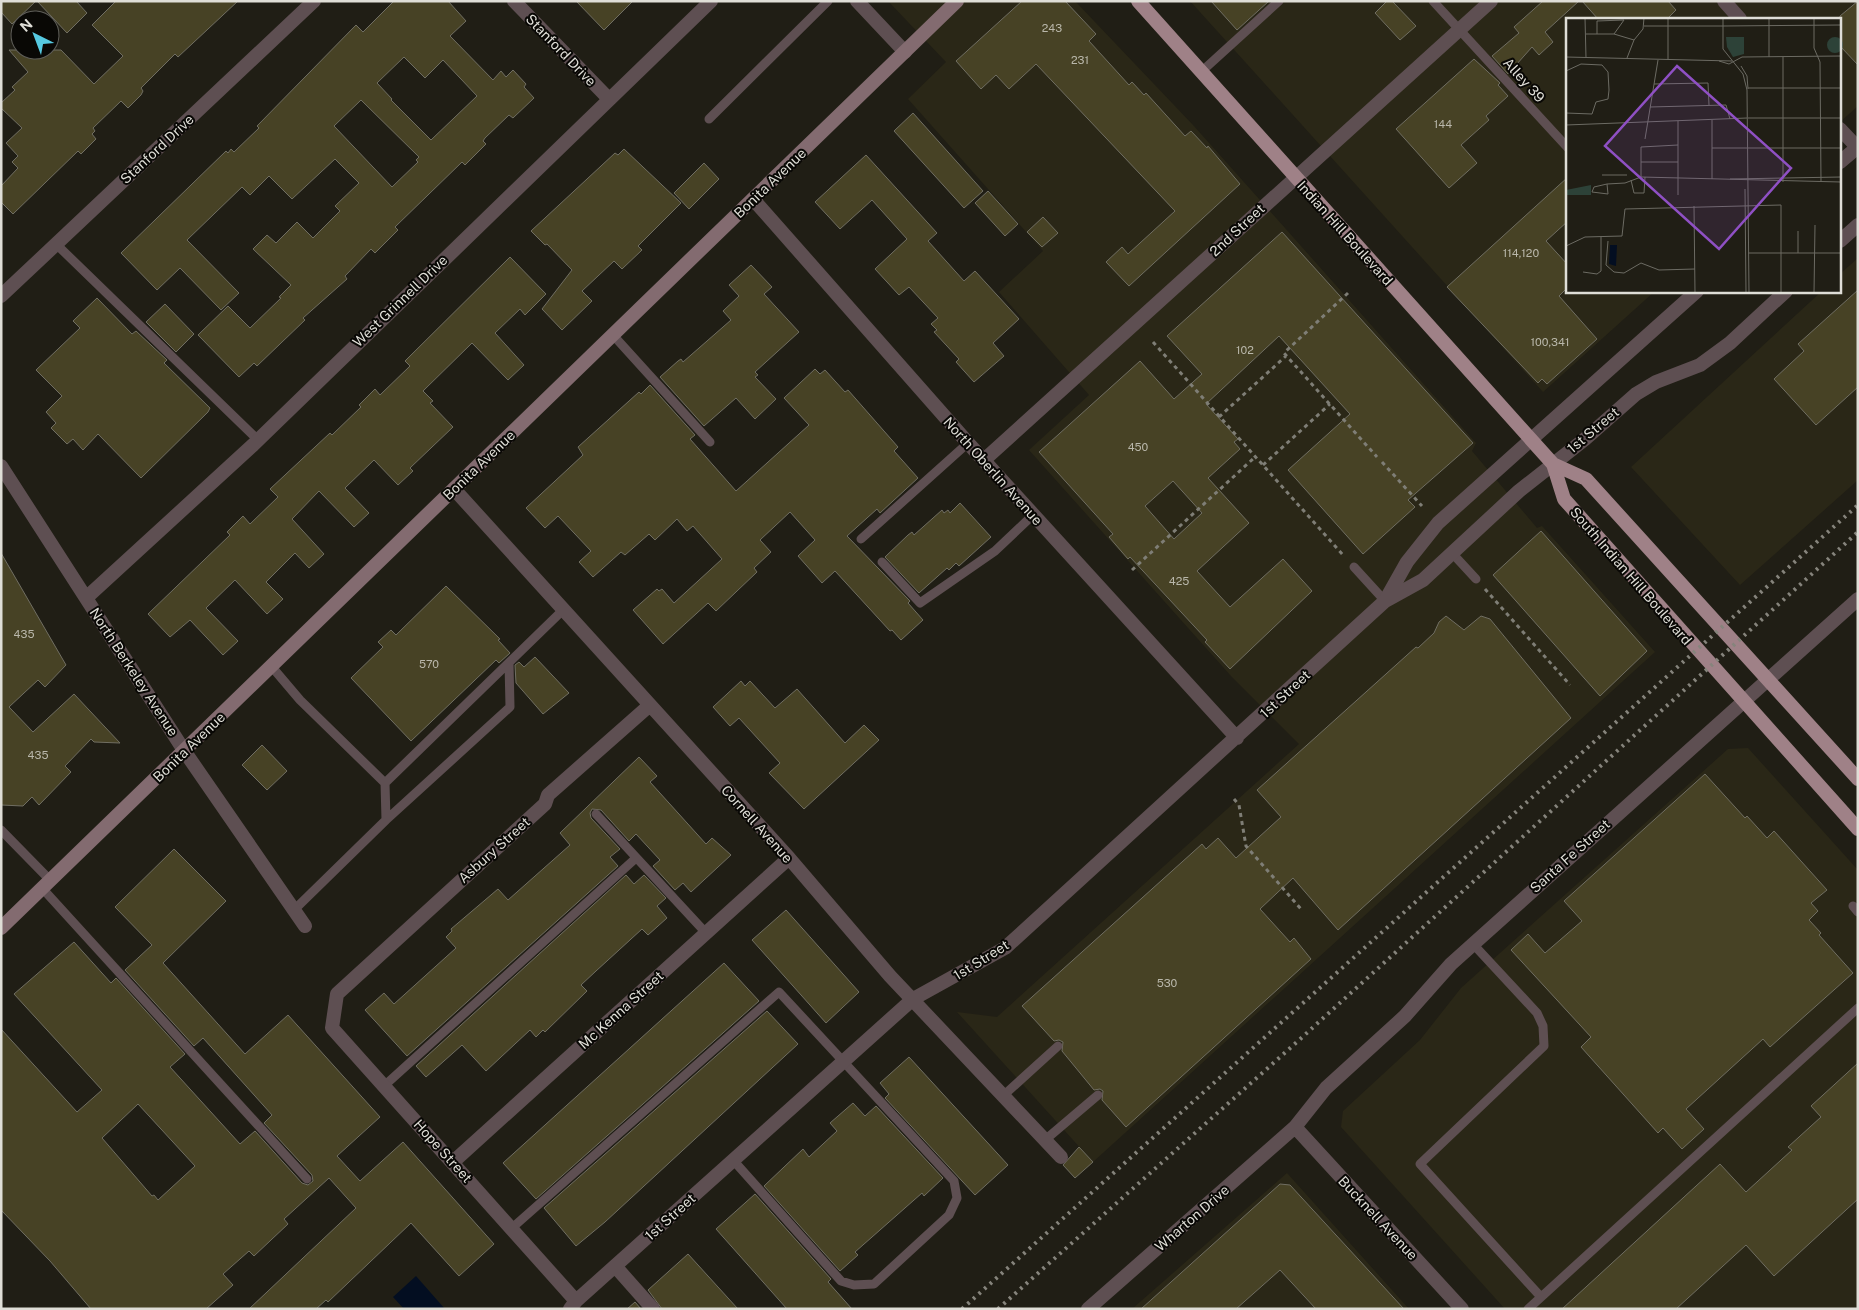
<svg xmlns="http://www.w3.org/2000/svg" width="1859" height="1310" viewBox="0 0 1859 1310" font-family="'Public Sans',sans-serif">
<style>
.built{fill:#2a2717}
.water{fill:#030e21}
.building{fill:#474225;stroke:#706e62;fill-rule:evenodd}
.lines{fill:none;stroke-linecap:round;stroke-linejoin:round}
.path{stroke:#7f7e76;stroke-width:3;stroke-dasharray:4 4;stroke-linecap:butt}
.service{stroke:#5e4f52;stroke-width:9}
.minor{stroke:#5e4f52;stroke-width:14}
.secondary{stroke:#836b70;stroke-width:14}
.primary{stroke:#9f8187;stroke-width:14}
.rail{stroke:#86847c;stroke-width:4;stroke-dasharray:2.5 5;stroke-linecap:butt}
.labels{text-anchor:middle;stroke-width:4;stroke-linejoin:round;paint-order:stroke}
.number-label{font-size:11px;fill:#b9b7aa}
.street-label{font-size:14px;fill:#dfded7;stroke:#090805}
.inset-road{fill:none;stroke:#6c6b63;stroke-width:1}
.view{fill:#8f50c4;fill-opacity:0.15;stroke:#8f50c4;stroke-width:2.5}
.inset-edge{fill:none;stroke:#dfded7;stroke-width:2.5}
</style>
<rect width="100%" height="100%" fill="#201e15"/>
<path class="built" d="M 888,1 L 1075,1 L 1193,125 L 1285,228 L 1476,443 L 1472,451 L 1537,528 L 1542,526 L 1655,652 L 1093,1162 L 957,1012 L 997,1017 L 1299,744 L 1231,676 L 1029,450 L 1089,395 L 999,292 L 1043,251 L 908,99 L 946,62 Z
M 1190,1 L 1858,1 L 1858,106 L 1840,122 L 1840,19 L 1568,19 L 1568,291 L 1655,291 L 1543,392 Z
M 1858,258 L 1858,480 L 1740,585 L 1631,467 L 1822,291 L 1840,291 L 1840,274 Z
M 1748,748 L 1858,870 L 1858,1309 L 1505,1309 L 1341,1127 L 1343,1111 L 1420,1040 L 1461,988 L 1728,749 Z
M 1287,1173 L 1409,1309 L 1132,1309 Z"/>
<path class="water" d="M 416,1276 L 445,1309 L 404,1309 L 393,1297 Z"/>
<path class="building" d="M 1,1 L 36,1 L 12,24 L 1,12 Z
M 37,1 L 76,1 L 87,13 L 67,33 Z
M 116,1 L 238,1 L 178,57 L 175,54 L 141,88 L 143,91 L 141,95 L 128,108 L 121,101 L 93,128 L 95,131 L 92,134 L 96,139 L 81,154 L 78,151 L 13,214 L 1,202 L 1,186 L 18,168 L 12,162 L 18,156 L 6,143 L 22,128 L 1,108 L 1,103 L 15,90 L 12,87 L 28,72 L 9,50 L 61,50 L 94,84 L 123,56 L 92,25 Z
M 394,1 L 448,1 L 466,21 L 450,36 L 493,80 L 501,71 L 506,77 L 513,70 L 526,84 L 524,87 L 534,98 L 513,118 L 509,115 L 485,138 L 483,141 L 486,144 L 465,165 L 462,162 L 395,227 L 398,230 L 375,253 L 371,249 L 345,276 L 347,279 L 303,318 L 305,320 L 257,366 L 254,363 L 239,377 L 198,335 L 228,306 L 250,328 L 281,298 L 279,297 L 291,285 L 253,249 L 267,235 L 276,243 L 297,222 L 313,238 L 340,211 L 335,206 L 359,183 L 335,159 L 292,199 L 269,176 L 250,195 L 242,187 L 187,240 L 239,293 L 221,310 L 180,268 L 157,290 L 121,253 L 226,151 L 228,153 L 231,149 L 234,152 L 259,128 L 257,126 L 356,25 L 363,32 ZM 404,57 L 425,78 L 443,60 L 477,96 L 431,140 L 391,100 L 392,99 L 377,83 ZM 361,100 L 419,157 L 416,160 L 418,162 L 392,187 L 334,126 Z
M 576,1 L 633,1 L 604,30 Z
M 1022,1 L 1065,1 L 1096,34 L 1089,41 L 1129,85 L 1132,82 L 1144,95 L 1146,93 L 1185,136 L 1191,131 L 1207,148 L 1208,146 L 1240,184 L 1129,286 L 1106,262 L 1122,247 L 1128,254 L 1175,211 L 1036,64 L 1009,89 L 996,75 L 981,89 L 956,61 Z
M 1211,1 L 1269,1 L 1237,30 Z
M 1387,1 L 1392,1 L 1416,26 L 1400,40 L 1375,13 Z
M 1543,1 L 1579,1 L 1545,32 L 1553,42 L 1539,55 L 1532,47 L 1508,74 L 1492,56 L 1519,33 L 1514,27 Z
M 1582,1 L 1668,1 L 1676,10 L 1667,19 L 1598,19 Z
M 1858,1 L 1858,65 L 1840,46 L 1840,16 Z
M 1474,59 L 1500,83 L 1498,85 L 1508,96 L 1486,116 L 1489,120 L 1461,145 L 1477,163 L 1449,188 L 1396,129 Z
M 913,113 L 983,191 L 964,208 L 894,131 Z
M 624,149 L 681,203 L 638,246 L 642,250 L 622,269 L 614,261 L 582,291 L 592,301 L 562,330 L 542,309 L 572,270 L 547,244 L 545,245 L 531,231 L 615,153 L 618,155 Z
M 866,155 L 937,233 L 928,241 L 964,281 L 975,271 L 1019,319 L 993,343 L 1004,356 L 974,382 L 956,362 L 959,359 L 934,332 L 937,330 L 931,324 L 938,318 L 909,287 L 899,295 L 875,269 L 907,239 L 872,200 L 840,229 L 815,202 Z
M 704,163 L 719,179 L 689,209 L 674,193 Z
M 1568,177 L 1568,221 L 1546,241 L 1568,265 L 1568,287 L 1559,296 L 1597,339 L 1547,384 L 1542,379 L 1538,383 L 1447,287 Z
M 988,191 L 1018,224 L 1005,236 L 975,203 Z
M 1043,217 L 1058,233 L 1042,247 L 1027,232 Z
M 1282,232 L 1473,443 L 1408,500 L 1415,507 L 1363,554 L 1288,470 L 1350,414 L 1279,336 L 1206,404 L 1238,439 L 1234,442 L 1240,449 L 1208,478 L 1249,523 L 1197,571 L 1230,607 L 1283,559 L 1312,591 L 1230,669 L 1205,642 L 1207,640 L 1130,557 L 1128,559 L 1109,537 L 1113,534 L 1039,452 L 1140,361 L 1174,399 L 1202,374 L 1167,336 ZM 1173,481 L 1202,513 L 1174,539 L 1145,506 Z
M 510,257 L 546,294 L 525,315 L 520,309 L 495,333 L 524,365 L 508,380 L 472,343 L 423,391 L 433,401 L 430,403 L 453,427 L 410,468 L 413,471 L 398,485 L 374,460 L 345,488 L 369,513 L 354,527 L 319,491 L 292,519 L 324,554 L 309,568 L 295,553 L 266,582 L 283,599 L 267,614 L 235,580 L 206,608 L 238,641 L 223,655 L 190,620 L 170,637 L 148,614 L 230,535 L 227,532 L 243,516 L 250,524 L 278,497 L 270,489 L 330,433 L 332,435 L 361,407 L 359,405 L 375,389 L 380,395 L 410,366 L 405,361 Z
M 751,265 L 772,287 L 764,294 L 799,332 L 755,372 L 758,375 L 755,377 L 776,399 L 755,419 L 736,398 L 704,426 L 660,377 L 678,361 L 681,359 L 683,362 L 731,320 L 723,311 L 739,296 L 729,285 Z
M 1858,290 L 1858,387 L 1816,425 L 1774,379 L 1804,351 L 1798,344 Z
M 97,298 L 132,334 L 136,331 L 167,360 L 164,363 L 210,408 L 208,412 L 141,478 L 98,434 L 83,450 L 73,439 L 67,444 L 51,428 L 56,423 L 46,412 L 62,396 L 36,370 L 80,328 L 73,321 Z
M 165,304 L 194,334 L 176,352 L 146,322 Z
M 815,369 L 820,374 L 825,370 L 845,392 L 848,390 L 898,447 L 894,451 L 918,478 L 880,513 L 877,509 L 847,536 L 910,601 L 908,603 L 923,620 L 901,640 L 892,630 L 890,631 L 835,571 L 822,583 L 798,556 L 815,540 L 790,512 L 760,540 L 771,552 L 754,568 L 757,572 L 716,611 L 708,603 L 663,644 L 633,610 L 657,589 L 659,591 L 662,589 L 674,603 L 722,559 L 693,526 L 687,531 L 677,519 L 655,540 L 649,534 L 625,555 L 621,552 L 593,577 L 579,562 L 591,551 L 558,516 L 545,528 L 526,508 L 583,455 L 578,447 L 639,392 L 641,394 L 650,385 L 695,435 L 690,439 L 736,491 L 809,425 L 784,398 Z
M 960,503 L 991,537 L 959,566 L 956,563 L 949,570 L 947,568 L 919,593 L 885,557 L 908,535 L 912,532 L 914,535 L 942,510 L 944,513 L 948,510 L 950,513 Z
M 1541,531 L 1647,651 L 1600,696 L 1493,575 Z
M 1,553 L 66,665 L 45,687 L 38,680 L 9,707 L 33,732 L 74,694 L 120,743 L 94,742 L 91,739 L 65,766 L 71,772 L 39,805 L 32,797 L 23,806 L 1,805 Z
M 446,586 L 500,639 L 498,640 L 510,653 L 499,663 L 496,660 L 411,741 L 351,678 L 383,647 L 378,642 L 391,630 L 396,635 Z
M 1446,616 L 1464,630 L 1481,616 L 1490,619 L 1571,718 L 1338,930 L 1293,878 L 1260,909 L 1290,942 L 1294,938 L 1311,959 L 1126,1127 L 1102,1100 L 1103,1091 L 1100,1089 L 1094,1090 L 1062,1051 L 1063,1042 L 1059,1040 L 1054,1041 L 1022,1006 L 1202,844 L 1206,849 L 1218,838 L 1236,858 L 1281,817 L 1257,790 L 1416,647 L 1418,648 L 1434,633 L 1439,622 Z
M 535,657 L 569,693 L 543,714 L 516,683 L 515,665 L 519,662 L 524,667 Z
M 741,681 L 745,686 L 750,681 L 775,708 L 797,689 L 845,743 L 864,725 L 879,740 L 804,809 L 769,773 L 780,763 L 739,718 L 730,726 L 713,707 Z
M 262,745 L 287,771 L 267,790 L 242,765 Z
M 639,757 L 657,776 L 650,782 L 706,844 L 712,838 L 731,855 L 691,892 L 683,883 L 675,890 L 653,866 L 660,860 L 636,834 L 629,841 L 601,810 L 592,809 L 590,813 L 591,818 L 620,849 L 610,857 L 618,866 L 407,1056 L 365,1010 L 384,993 L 394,1004 L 456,948 L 446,937 L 452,931 L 451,929 L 498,889 L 508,900 L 570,845 L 560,833 Z
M 1705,774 L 1745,818 L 1747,816 L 1767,838 L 1774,831 L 1827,890 L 1811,903 L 1818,911 L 1809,920 L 1821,933 L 1819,935 L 1853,973 L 1770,1047 L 1763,1039 L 1686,1109 L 1704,1129 L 1682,1149 L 1663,1128 L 1658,1133 L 1581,1047 L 1591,1037 L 1511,950 L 1528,934 L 1545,953 L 1582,921 L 1564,901 Z
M 174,849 L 226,901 L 163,963 L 245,1054 L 288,1015 L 380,1117 L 337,1156 L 360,1181 L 403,1142 L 494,1244 L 459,1276 L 411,1223 L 328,1302 L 326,1300 L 316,1309 L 249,1309 L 356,1208 L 329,1178 L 284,1219 L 288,1224 L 254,1256 L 249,1251 L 223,1274 L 233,1285 L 206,1309 L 91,1309 L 50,1261 L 1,1210 L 1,1029 L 77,1112 L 102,1090 L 14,994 L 74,942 L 111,983 L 116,978 L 185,1054 L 170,1067 L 240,1144 L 255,1131 L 302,1183 L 308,1185 L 313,1181 L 312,1175 L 264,1123 L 272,1115 L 203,1038 L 194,1046 L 125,970 L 152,945 L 115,907 ZM 138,1104 L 195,1166 L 158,1200 L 154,1195 L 152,1196 L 102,1138 Z
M 626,875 L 634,884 L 644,875 L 666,898 L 657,906 L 667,918 L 648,935 L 642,929 L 596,971 L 581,985 L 587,991 L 545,1032 L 543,1030 L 536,1037 L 530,1030 L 486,1071 L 462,1045 L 426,1077 L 416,1066 Z
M 786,910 L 859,992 L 826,1023 L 752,940 Z
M 724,963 L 759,1001 L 536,1199 L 503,1163 Z
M 767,1011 L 798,1044 L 605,1222 L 576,1246 L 544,1208 Z
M 909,1057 L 1008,1165 L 975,1195 L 885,1098 L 889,1094 L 880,1083 Z
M 1858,1063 L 1858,1199 L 1774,1276 L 1746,1245 L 1676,1309 L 1562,1309 L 1720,1164 L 1746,1192 L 1792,1150 L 1788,1147 L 1821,1117 L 1811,1106 Z
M 853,1103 L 865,1116 L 876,1106 L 943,1178 L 924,1196 L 922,1193 L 855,1252 L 858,1255 L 840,1271 L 764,1186 L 803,1149 L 809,1157 L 837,1131 L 830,1123 Z
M 1079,1147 L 1093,1162 L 1075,1178 L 1063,1165 Z
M 1280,1184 L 1290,1185 L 1404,1309 L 1316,1309 L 1280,1270 L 1236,1309 L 1141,1309 Z
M 755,1194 L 831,1279 L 828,1282 L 852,1309 L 787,1309 L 716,1229 Z
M 688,1254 L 738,1309 L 662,1309 L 648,1290 Z
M 635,1302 L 641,1309 L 627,1309 Z"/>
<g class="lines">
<path class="path" d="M 1348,293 L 1284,353 L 1377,457
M 1153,342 L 1344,556
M 1219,417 L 1286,356
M 1382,462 L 1422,506
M 1263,465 L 1330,404
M 1132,570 L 1255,457
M 1485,589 L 1570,685
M 1234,799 L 1239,805 L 1246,846 L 1301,909"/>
<path class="service" d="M 1433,1 L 1568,148
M 1201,72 L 1279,1
M 709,119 L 828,1
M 56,244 L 258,440
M 613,335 L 710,442
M 861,539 L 968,443
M 1452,553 L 1476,579
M 882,562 L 920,603 L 995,551 L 1033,515
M 1354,567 L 1385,601
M 272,667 L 300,700 L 385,783
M 596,814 L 706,933
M 386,820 L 510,707 L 509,663
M 1,830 L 50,880
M 42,888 L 307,1179
M 1853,906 L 1858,912
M 294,910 L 386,820 L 385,783 L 563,610
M 1473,944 L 1537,1013 L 1543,1026 L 1544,1046 L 1420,1164 L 1541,1297
M 384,1086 L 636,858
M 1004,1095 L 1058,1046
M 1045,1140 L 1098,1095
M 512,1228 L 779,992 L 954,1181 L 957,1198 L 949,1215 L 874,1284 L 854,1285 L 841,1281 L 733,1160
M 1528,1309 L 1858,1008"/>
<path class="minor" d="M 514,1 L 609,99
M 857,1 L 905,52
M 1724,1 L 1740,19
M 1840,129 L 1858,148
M 1840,162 L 1858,147
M 753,199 L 968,443 L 1237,738
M 1840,241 L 1858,225
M 1,296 L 314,1
M 984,460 L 1491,1
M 1,466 L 185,752 L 305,926
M 454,489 L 789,858 L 890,976 L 1061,1157
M 86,598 L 253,445 L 711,1
M 1385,601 L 1407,562 L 1438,523 L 1697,291
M 1295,1127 L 1462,1309
M 453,1162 L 789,858
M 615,1266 L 653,1309
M 576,1301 L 332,1028 L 337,994 L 545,804 L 548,795 L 650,705
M 570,1309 L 576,1301 L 913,999 L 1005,948 L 1385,601 L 1423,580 L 1519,491 L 1585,439 L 1636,394 L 1656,382 L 1700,365 L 1730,343 L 1786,291
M 1088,1309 L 1295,1127 L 1326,1088 L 1405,1016 L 1451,964 L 1858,599"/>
<path class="secondary" d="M 1,928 L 957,1"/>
<path class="primary" d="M 1138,1 L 1553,464 L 1586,479 L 1858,779
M 1553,464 L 1564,499 L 1858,829"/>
<path class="rail" d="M 962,1309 L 1858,505
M 998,1309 L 1298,1041 L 1858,532"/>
</g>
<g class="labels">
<g class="number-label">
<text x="1052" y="32">243</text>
<text x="1080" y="64">231</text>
<text x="1443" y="128">144</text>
<text x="1521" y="257">114,120</text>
<text x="1550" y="346">100,341</text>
<text x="1245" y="354">102</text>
<text x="1138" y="451">450</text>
<text x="1179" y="585">425</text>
<text x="24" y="638">435</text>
<text x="429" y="668">570</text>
<text x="38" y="759">435</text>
<text x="1167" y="987">530</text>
</g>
<g class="street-label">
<text transform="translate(561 50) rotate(46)" y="5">Stanford Drive</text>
<text transform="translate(1524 80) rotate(48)" y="5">Alley 39</text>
<text transform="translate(157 149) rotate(-43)" y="5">Stanford Drive</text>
<text transform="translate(770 183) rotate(-44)" y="5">Bonita Avenue</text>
<text transform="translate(1237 230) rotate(-43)" y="5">2nd Street</text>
<text transform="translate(1345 233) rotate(48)" y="5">Indian Hill Boulevard</text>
<text transform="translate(400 301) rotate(-44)" y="5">West Grinnell Drive</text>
<text transform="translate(1593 430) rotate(-40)" y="5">1st Street</text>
<text transform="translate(479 465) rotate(-44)" y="5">Bonita Avenue</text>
<text transform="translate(993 471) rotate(48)" y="5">North Oberlin Avenue</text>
<text transform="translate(1631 576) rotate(49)" y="5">South Indian Hill Boulevard</text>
<text transform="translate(134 672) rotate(57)" y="5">North Berkeley Avenue</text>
<text transform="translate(1285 694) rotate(-43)" y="5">1st Street</text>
<text transform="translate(189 747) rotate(-44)" y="5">Bonita Avenue</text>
<text transform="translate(757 824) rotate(48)" y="5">Cornell Avenue</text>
<text transform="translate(494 850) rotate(-42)" y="5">Asbury Street</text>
<text transform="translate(1570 856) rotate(-42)" y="5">Santa Fe Street</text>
<text transform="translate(981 960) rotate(-32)" y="5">1st Street</text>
<text transform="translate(621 1010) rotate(-42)" y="5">Mc Kenna Street</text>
<text transform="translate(443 1151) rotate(48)" y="5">Hope Street</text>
<text transform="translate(670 1217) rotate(-42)" y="5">1st Street</text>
<text transform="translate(1192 1218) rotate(-41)" y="5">Wharton Drive</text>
<text transform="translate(1378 1218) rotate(47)" y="5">Bucknell Avenue</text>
</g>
</g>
<g transform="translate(1566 18)">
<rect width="275" height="275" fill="#201e15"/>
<path d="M 160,19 L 178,19 L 178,36 L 167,39 L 161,29 ZM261 27a8 8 0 1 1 16 0a8 8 0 1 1-16 0ZM 25,167 L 25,177 L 0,177 L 0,172 Z" fill="#2d4238"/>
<path d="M 44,227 L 51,227 L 50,248 L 43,246 Z" fill="#030e21"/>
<path class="inset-road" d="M 19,0 L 20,40M 102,0 L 102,41M 157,0 L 157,31 L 177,56 L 181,72 L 183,275M 203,0 L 203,39M 248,0 L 248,30 L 254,44 L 255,164M 78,8 L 157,8M 157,8 L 275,7M 20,16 L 48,16 L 68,22M 31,16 L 31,3 L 58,2M 48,16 L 58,2M 0,39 L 166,43M 61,40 L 68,22 L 77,11 L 78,0M 153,43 L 163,46 L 176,39 L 275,38M 175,48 L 181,58 L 182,71M 0,53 L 15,46 L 36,47 L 42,54 L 43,72 L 42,81 L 30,84 L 26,96 L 0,95M 88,66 L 142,65 L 143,87M 182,70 L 275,70M 84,89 L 160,87 L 164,101M 182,100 L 275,100M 112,103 L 112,177M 0,107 L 181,100M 79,121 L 92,42M 146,130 L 275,130M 75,144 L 112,144M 36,157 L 61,157M 75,159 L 75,129 L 112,127M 146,161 L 146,102M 164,161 L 275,159M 65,162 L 68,175 L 78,175 L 79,159M 217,164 L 217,39M 41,166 L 42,176 L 26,174 L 28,169 L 41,166 L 59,165 L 75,159 L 275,164M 179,171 L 180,275M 128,188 L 129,275M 42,223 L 40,247 L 48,254 L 58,255 L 75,245 L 93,252 L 129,251M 0,228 L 19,219 L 56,218 L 59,191 L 215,187 L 215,275M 182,235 L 275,235M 232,235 L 232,213M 17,254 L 31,256 L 35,253 L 35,219M 248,275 L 249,207"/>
<path class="view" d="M 111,48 L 225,150 L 153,231 L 39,128 Z"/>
<rect width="275" height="275" class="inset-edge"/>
</g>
<rect width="1859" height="1310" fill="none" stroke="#dfded7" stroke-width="5"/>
<g transform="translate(35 35) rotate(318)"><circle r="24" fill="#090805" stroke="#5f5e59"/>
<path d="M0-4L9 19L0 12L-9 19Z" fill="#56c9e1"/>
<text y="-8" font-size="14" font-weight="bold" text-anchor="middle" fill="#dfded7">N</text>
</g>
</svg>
